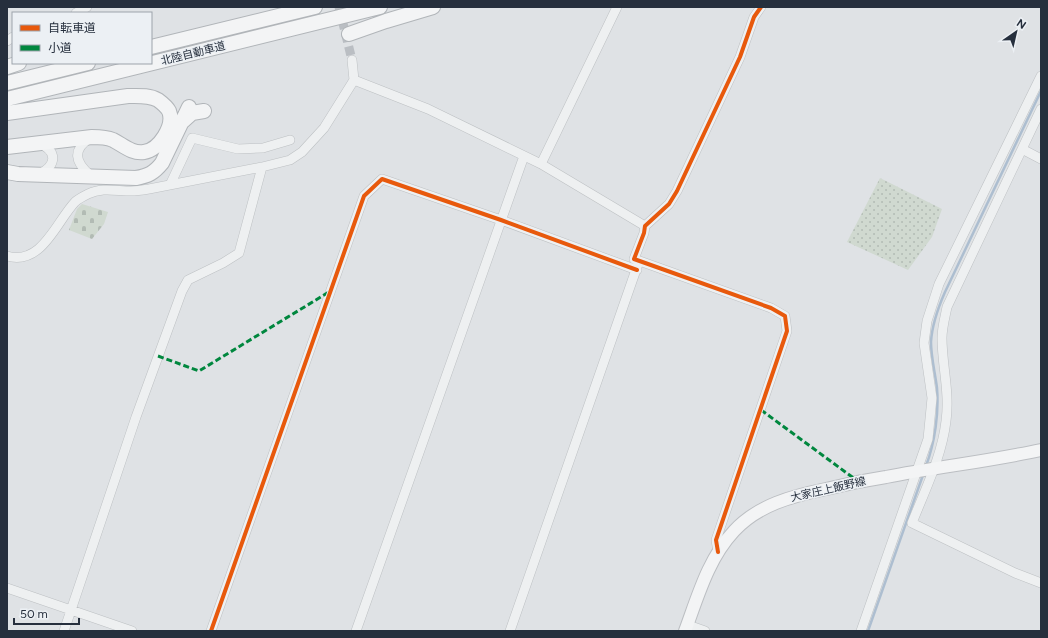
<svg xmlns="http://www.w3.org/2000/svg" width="1048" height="638" viewBox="0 0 1048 638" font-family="Figtree,'Noto Sans JP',sans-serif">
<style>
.grass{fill:url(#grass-dots)}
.cemetery{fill:url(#cemetery-stones)}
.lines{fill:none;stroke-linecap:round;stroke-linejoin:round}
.stream{stroke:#adbed0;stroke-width:2.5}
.minor-tunnel{stroke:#babec3;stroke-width:9;stroke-dasharray:9 4.5;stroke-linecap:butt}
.minor-casing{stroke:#bdc0c3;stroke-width:10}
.major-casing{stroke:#bbbec2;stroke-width:14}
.highway-casing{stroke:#b1b5b9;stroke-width:16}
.minor{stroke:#eef0f1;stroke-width:9}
.major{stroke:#f3f4f5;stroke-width:12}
.highway{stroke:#f3f4f5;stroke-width:14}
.quiet{stroke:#00873e;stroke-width:3;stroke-dasharray:6 3;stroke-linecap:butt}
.cycleway-casing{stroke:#ecf0f4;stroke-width:6}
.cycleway{stroke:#e8590c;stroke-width:4}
.labels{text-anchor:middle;stroke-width:3;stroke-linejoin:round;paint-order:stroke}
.street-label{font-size:11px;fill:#262f3d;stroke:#ecf0f4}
</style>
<defs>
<pattern id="grass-dots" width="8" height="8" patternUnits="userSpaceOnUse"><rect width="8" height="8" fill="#d0d9d0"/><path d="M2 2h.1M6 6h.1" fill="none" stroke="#b2bbb4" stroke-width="1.8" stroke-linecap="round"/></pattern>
<pattern id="cemetery-stones" width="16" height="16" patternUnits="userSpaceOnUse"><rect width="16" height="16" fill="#d0d9d0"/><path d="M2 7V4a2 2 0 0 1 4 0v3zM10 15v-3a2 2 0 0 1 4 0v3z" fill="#b2bbb4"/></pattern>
</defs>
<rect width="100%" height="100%" fill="#dfe2e5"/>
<path class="grass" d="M 880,178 L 942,209 L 932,237 L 908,270 L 847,242 Z"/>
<path class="cemetery" d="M 82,204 L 108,212 L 104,224 L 92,239 L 69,230 L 77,209 Z"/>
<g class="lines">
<path class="stream" d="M 926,466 C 935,442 939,413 937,388 C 935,372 931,357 931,342 C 932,324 938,308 945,292 L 1041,91
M 868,631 L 923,475"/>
<path class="minor-tunnel" d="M 339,7 L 352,60"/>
<g class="minor-casing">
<path id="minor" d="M 76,13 L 87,7
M 7,41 L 13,37
M 354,80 L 428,109 L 541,164 L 645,226
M 1041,109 L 947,307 C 945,317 942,328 942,338 C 942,365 950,393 946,421 C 942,456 925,490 912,523 L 1015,573 L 1041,583
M 38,143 C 58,151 57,165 39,174
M 1022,149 L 1041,159
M 541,164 L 617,7
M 90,175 C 75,162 72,150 90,138
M 170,185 L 192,138 L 238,149 L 263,148 L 290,140
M 7,256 C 42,266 56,222 75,202 C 78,199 84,196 88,194 C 102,187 116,191 131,191 C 137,191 143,190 149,189 L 262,167 L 290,160 L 302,152 L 324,128 L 354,80 L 352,60
M 718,552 L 716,540 L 787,331 L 785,316 L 771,308 L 634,259 L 644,233 L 645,226 L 669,204 L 677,191 L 740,57 L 754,17 L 761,7
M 7,588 L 132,631
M 688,625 L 705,631
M 64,631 L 136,417 L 182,291 L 188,280 L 223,263 L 239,253 L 262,167
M 211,631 L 364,196 L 382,179 L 501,220 L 637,270
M 356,631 L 524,156
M 510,631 L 638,264
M 861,631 L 928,439 L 932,398 L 924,343 L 927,321 L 939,284 L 1041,76"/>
</g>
<g class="major-casing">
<path id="major" d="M 685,631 C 698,596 708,559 734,531 C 758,505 792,496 826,489 C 846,484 866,480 886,477 C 937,467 990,461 1041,450"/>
</g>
<g class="highway-casing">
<path id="highway" d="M 349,34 L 386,21 L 433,7
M 151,47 L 315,7
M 7,67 L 19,63
M 7,83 L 88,63
M 7,99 L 380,7
M 7,113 L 128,96 C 138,96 149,95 158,100 C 162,103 167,107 169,111 C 175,126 159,150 144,152 C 132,154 123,145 113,140 C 106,137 99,137 92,137 L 7,147
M 182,122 L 192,113 L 204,111
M 7,172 L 18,174 L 136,178 C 148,176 154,173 162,163 L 189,107"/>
</g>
<use href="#minor" class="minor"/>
<use href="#major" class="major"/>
<use href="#highway" class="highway"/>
<path class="quiet" d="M 158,356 L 199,371 L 329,292
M 761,410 L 859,482"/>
<g class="cycleway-casing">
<path id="cycleway" d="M 718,552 L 716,540 L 787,331 L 785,316 L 771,308 L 634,259 L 644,233 L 645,226 L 669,204 L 677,191 L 740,57 L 754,17 L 761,7
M 211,631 L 364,196 L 382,179 L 501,220 L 637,270"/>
</g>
<use href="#cycleway" class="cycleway"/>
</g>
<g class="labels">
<g class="street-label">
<text transform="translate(193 53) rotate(-14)" y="4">北陸自動車道</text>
<text transform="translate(828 489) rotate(-13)" y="4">大家庄上飯野線</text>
</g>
</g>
<rect width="1048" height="638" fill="none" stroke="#262f3d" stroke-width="16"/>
<rect x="12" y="12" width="140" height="52" fill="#ecf0f4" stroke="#9da3ab"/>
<rect x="20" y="25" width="20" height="6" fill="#e8590c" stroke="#9da3ab"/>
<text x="48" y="32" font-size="12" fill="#262f3d">自転車道</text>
<rect x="20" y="45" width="20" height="6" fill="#00873e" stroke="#9da3ab"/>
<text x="48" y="52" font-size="12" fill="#262f3d">小道</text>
<g transform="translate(1016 32) rotate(34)" stroke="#ecf0f4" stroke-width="3" paint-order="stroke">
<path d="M0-3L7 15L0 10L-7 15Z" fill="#262f3d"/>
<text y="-6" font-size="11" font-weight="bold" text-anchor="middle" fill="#262f3d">N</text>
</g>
<path d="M14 618v6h65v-6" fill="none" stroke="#262f3d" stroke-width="2"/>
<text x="20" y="618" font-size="12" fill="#262f3d" stroke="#ecf0f4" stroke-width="3" paint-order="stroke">50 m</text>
</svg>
